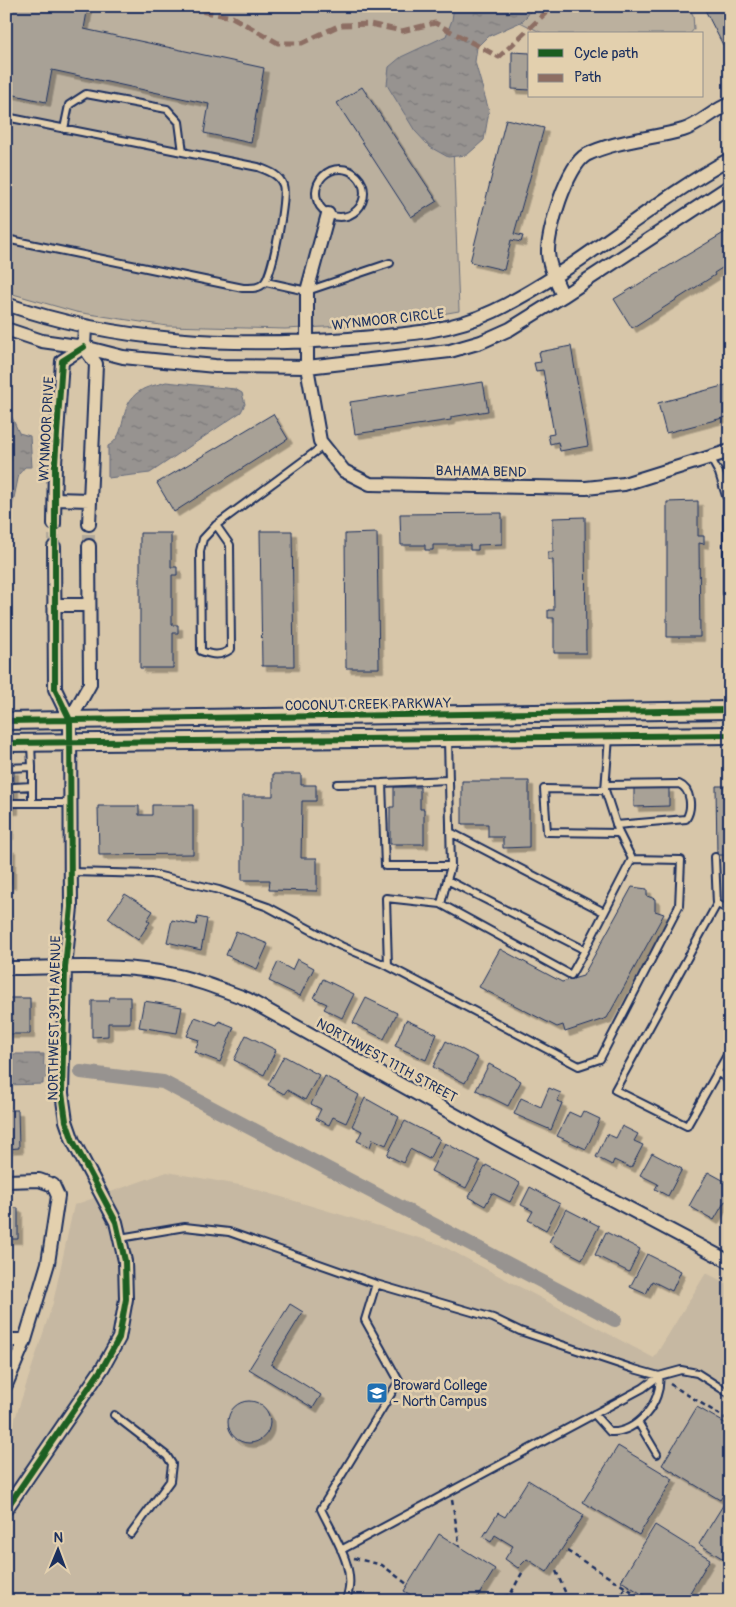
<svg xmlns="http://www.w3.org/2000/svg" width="736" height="1607" viewBox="0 0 736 1607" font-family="Pangolin,sans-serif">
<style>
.built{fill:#c6b8a2}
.green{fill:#bbb09e;stroke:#6b707e}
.water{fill:url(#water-ripples);stroke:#656b7c}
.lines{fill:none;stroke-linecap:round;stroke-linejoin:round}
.canal{stroke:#979390;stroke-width:14}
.building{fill:#a8a196;stroke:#1b2f5e;filter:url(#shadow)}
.street-tunnel{stroke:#b1a89a;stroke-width:12;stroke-dasharray:12 6;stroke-linecap:butt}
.lane-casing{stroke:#1b2f5e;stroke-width:10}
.street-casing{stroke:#1b2f5e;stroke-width:16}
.secondary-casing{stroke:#1b2f5e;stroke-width:20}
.path{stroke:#1b2f5e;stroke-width:2.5;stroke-dasharray:5 4;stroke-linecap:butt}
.lane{stroke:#e3d0ae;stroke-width:6}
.street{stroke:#e3d0ae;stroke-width:12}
.secondary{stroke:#e3d0ae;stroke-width:16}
.quiet{stroke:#8d6e63;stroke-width:5;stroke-dasharray:10 5;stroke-linecap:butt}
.cycleway-casing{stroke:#e3d0ae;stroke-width:9}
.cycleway{stroke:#1b5e20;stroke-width:6}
.labels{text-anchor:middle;stroke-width:5;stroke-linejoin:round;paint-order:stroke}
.street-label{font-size:14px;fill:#1b2f5e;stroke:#e3d0ae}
.poi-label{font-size:14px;fill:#1b2f5e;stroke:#e3d0ae;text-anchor:start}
</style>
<defs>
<pattern id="water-ripples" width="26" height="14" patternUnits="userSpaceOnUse" patternTransform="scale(1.25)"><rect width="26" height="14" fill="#979390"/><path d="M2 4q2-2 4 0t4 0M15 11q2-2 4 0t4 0" fill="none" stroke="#7a7879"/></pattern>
<filter id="shadow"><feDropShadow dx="4.5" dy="4.5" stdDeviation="0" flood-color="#0004"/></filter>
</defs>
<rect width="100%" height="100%" fill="#d7c6a9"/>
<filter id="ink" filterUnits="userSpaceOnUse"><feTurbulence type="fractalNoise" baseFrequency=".02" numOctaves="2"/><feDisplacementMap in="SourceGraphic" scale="10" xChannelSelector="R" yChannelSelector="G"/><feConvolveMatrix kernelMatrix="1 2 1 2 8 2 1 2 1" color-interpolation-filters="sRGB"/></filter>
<g filter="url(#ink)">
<path class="built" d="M 167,1172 L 245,1186 L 439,1244 L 654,1358 L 706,1273 L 730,1285 L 730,1601 L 6,1601 L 6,1436 L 12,1428 L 53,1303 L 74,1205 Z"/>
<path class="green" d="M 6,6 L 688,6 L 693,15 L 694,29 L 690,34 L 544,34 L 520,22 L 487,27 L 451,89 L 459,311 L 383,324 L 285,329 L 167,326 L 76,312 L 6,292 Z"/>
<path class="water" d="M 454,6 L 533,8 L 523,21 L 487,37 L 477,47 L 475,62 L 489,111 L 484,140 L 467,155 L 448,157 L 430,147 L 415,131 L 387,85 L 389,67 L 401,57 L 446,36 L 452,20 Z
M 6,382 L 10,413 L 19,433 L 30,436 L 32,467 L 25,467 L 19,474 L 6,536 Z
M 166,382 L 235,389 L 242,393 L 245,404 L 241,412 L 150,473 L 108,478 L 108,446 C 129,435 117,405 140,391 C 147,386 158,385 166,382 Z
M 6,1054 L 44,1054 L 43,1084 L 6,1085 Z"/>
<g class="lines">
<path class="canal" d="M 6,1072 L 44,1072
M 81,1072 L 163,1082 L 615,1320"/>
</g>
<path class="building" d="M 6,6 L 88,6 L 84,29 L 264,68 L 251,143 L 204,133 L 209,104 L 52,70 L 46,102 L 6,93 Z
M 703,6 L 730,6 L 730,42 L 723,45 Z
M 512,52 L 530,53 L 530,90 L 512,89 Z
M 362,87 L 437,201 L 411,217 L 337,103 Z
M 506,119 L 544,128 L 514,234 L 523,236 L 521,242 L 511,240 L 504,270 L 470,262 Z
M 727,231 L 730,235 L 730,263 L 714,273 L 715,275 L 632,328 L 614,299 Z
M 571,346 L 588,446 L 560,451 L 558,442 L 550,444 L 548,435 L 554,434 L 543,370 L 536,371 L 534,363 L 541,362 L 539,352 Z
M 483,382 L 488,411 L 451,417 L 451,420 L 355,434 L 350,402 Z
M 730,384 L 730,416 L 666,433 L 658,403 Z
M 273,414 L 288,439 L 174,512 L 157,483 Z
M 698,501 L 698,536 L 704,536 L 704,544 L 699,543 L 700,637 L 667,637 L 667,502 Z
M 502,513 L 502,544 L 478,545 L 478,550 L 470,550 L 470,545 L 433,545 L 433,550 L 425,550 L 425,545 L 401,545 L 400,514 Z
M 585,517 L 586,653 L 554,653 L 554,618 L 548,618 L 548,610 L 554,610 L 553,560 L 548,560 L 548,552 L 553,552 L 553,518 Z
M 260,531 L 292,531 L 294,666 L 262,666 Z
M 140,533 L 171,533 L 171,567 L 177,567 L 177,575 L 172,575 L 172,625 L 178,625 L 178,633 L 173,633 L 173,668 L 140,668 Z
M 377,533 L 379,668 L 346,668 L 345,534 Z
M 6,770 L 14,770 L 14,810 L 9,810 L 9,835 L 6,835 Z
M 273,774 L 301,774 L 301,785 L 316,785 L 316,801 L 302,801 L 301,858 L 317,858 L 317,891 L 269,890 L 270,880 L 242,880 L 242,796 L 273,796 Z
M 462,781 L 529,781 L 529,847 L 503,848 L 503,837 L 488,837 L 488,824 L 462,824 Z
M 716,786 L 730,786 L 730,855 L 717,855 Z
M 394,787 L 420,787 L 420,809 L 424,809 L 424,844 L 390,844 L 390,807 L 394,807 Z
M 634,788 L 669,788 L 669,806 L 634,807 Z
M 152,805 L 193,805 L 193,854 L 99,855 L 98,806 L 139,806 L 139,815 L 152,815 Z
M 6,848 L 11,848 L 11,884 L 6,884 Z
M 632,887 L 647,889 L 647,896 L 655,899 L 655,911 L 664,914 L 607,1018 L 565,1032 L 563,1025 L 557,1027 L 479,987 L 500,949 L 562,982 L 583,976 Z
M 125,894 L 153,911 L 147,920 L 150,922 L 138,940 L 108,918 Z
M 198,917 L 207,919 L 201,950 L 167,942 L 172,920 L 196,925 Z
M 236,931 L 268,944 L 257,969 L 226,955 Z
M 297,959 L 314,968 L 300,996 L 269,981 L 278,962 L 292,970 Z
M 323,979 L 354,994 L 342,1018 L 324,1009 L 327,1004 L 314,998 Z
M 110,997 L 130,997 L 130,1023 L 108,1023 L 108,1036 L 92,1037 L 92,1001 L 109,1001 Z
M 6,998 L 30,998 L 30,1034 L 6,1034 Z
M 366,998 L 397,1013 L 384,1039 L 353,1023 Z
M 144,1001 L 182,1007 L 177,1033 L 139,1027 Z
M 195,1017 L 217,1025 L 219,1021 L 234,1027 L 220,1062 L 194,1052 L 199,1040 L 187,1036 Z
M 406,1020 L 437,1034 L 426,1060 L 395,1046 Z
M 246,1035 L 276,1050 L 264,1075 L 234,1060 Z
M 446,1041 L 478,1058 L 465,1083 L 433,1067 Z
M 284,1056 L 319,1075 L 305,1100 L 287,1090 L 284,1094 L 268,1085 Z
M 489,1064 L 521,1081 L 508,1106 L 476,1090 Z
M 325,1076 L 359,1095 L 346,1123 L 333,1117 L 329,1125 L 316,1119 L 321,1109 L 311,1104 Z
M 549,1088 L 561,1093 L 557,1101 L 562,1103 L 551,1130 L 514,1114 L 521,1098 L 541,1107 Z
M 365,1098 L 399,1117 L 386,1145 L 373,1139 L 370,1147 L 357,1141 L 362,1131 L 352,1126 Z
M 6,1110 L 18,1110 L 19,1148 L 6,1149 Z
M 583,1111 L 600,1119 L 586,1149 L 557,1136 L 569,1112 L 580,1117 Z
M 405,1121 L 440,1139 L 429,1159 L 410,1149 L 403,1163 L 387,1155 Z
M 622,1126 L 638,1134 L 634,1141 L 643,1145 L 631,1168 L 614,1160 L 612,1165 L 596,1157 L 607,1134 L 616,1138 Z
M 445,1143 L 480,1161 L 466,1188 L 431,1171 Z
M 652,1153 L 682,1169 L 668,1196 L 655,1189 L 658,1184 L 640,1175 Z
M 486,1165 L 520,1183 L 510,1202 L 492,1193 L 485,1206 L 469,1197 Z
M 708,1172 L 730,1184 L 730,1203 L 725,1201 L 714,1220 L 689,1206 Z
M 530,1187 L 560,1204 L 546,1230 L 528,1220 L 533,1211 L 521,1205 Z
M 6,1208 L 18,1208 L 18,1239 L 6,1239 Z
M 566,1209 L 599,1226 L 582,1259 L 549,1242 Z
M 606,1232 L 640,1249 L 629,1272 L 595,1255 Z
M 647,1254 L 681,1271 L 672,1291 L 652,1281 L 646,1294 L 630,1287 Z
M 290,1304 L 303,1312 L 271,1364 L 321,1395 L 313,1408 L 249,1369 Z
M228 1422a21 21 0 1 1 42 0a21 21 0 1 1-42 0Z
M 697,1407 L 730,1426 L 730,1485 L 720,1500 L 662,1465 Z
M 618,1446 L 673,1479 L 639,1535 L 583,1502 Z
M 528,1480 L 584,1515 L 547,1572 L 527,1559 L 518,1568 L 505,1559 L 513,1546 L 495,1535 L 491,1542 L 483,1537 L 498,1513 L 505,1517 Z
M 730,1494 L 730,1563 L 699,1544 Z
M 655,1525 L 710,1559 L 685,1601 L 653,1601 L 621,1581 Z
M 439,1534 L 495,1569 L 475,1601 L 421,1601 L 404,1591 Z"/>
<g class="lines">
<path class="street-tunnel" d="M 89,546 L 89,524
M 54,547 L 54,524"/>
<g class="lane-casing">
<path id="lane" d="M 6,117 L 258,167 C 268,171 279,174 283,185 C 287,196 273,274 264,283 C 259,289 251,288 243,288 L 6,239
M 64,129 L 69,105 L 86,94 L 167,109 L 179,122 L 183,152
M316 193a24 24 0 1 1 48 0a24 24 0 1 1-48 0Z
M 266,282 L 307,291 L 390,263
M 710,457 L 719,473 L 727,499 L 727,593 L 730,593
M 216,525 L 230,545 L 231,649 C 220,657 212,655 201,651 L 200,551 L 203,539 L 216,525 L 323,446
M 32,767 L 32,803
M 6,768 L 32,767 L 31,744
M 448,780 L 382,783 L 385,866 L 451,866
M 337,784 L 382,783
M 606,785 L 679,784 C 691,789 693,808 686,819 L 616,825
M 14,787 L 32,786
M 605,790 L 544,789 L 547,832 L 619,833
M 14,803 L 70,803
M 450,832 L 604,912
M 715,857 L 717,904
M 71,872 L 152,874 L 219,890 L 268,907 L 341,946 L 388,966
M 447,880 L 451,866 L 448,740
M 441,904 L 386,898 L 388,966 L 579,1066 L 600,1059 L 679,906 L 681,860 L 632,859
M 730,910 L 717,904 L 615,1090 L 687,1126 L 730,1050
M 585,950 L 571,975 L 441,904 L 447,880 L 585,950 L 632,859 L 619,833 L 605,790 L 609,737
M 717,1072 L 730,1081
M 120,1238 L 185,1227 L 229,1232 L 376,1284 L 493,1318 L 520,1331 L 634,1369 L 659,1376 L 681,1370 L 697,1373 L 730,1394
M 114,1415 L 167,1456 L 172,1464 L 170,1481 L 131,1534
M 638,1422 L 657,1454
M 341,1550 L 643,1388 L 659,1376 C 663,1401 637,1434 610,1432 L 594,1414
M 345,1601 C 360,1572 333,1535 321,1509 L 399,1381 L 365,1320 L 376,1284"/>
</g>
<g class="street-casing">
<path id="street" d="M 328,214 L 307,291 L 307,367 L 320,441 L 344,471 L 370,484 L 586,488 L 624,484 L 730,451
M 563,296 C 557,283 549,268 548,253 C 547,232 567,166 586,155 C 616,140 652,139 683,130 C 700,125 713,110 730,104
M 6,304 C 118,343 232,347 349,339 C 399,335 448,333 494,311 C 578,270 648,204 730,159
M 85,327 L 84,347 L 96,364 L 89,524
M 6,329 L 42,341 L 84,347 L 123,357 L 215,366 L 307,367 L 450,351 L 481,342 L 510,329 L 563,296 L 730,186
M 55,499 L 90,500
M 54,524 L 55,463 L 62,361 L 84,347
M 54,605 L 89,605
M 70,720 L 90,684 L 89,546
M 6,968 C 57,968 109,964 159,972 C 189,977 218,988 247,999 L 507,1144 L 730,1262
M 6,1181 L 39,1180 L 53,1185 L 58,1196 L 48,1263 L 25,1340 L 6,1385
M 6,1340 L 25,1340
M 6,1509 L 103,1367 L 119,1338 L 126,1299 L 125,1261 L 116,1222 L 73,1141 L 66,1121 L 62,1093 L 65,968 L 71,907 L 70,720 L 55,689 L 54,547"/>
</g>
<g class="secondary-casing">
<path id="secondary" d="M 6,721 L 730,710
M 6,743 L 730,735"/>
</g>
<path class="path" d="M 670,1384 L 730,1421
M 452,1500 L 460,1547
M 567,1551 L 647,1601
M 354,1558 L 382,1565 L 407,1584
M 556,1571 L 569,1601
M 486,1601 L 510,1595 L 523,1571
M 619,1601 L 625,1587"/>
<use href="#lane" class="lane"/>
<use href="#street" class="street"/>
<use href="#secondary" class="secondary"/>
<path class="quiet" d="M 173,6 L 232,17 L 278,43 L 302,43 L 340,25 L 370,24 L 402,31 L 435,23 L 499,57 L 553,6"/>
<g class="cycleway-casing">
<path id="cycleway" d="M 6,721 L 730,710
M 6,743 L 730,735
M 6,1509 L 103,1367 L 119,1338 L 126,1299 L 125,1261 L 116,1222 L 73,1141 L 66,1121 L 62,1093 L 65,968 L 71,907 L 70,720 L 55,689 L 55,463 L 62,361 L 84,347"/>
</g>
<use href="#cycleway" class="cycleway"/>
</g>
</g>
<defs>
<g id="university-square" transform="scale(1.125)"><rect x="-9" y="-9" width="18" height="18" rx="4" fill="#1f6fb2" stroke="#e3d0ae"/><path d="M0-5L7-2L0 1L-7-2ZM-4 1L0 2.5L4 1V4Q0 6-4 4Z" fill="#fff"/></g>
</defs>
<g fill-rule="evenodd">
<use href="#university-square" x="377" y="1393"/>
</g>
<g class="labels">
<g class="street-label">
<text transform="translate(388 319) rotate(-6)" y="5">WYNMOOR CIRCLE</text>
<text transform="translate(46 429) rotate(-87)" y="5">WYNMOOR DRIVE</text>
<text transform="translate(481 471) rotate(1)" y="5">BAHAMA BEND</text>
<text transform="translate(368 704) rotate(-1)" y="5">COCONUT CREEK PARKWAY</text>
<text transform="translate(54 1018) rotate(-89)" y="5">NORTHWEST 39TH AVENUE</text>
<text transform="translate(387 1060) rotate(29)" y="5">NORTHWEST 11TH STREET</text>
</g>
<g class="poi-label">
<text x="393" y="1390">Broward College<tspan x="393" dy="16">- North Campus</tspan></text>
</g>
</g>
<rect width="736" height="1607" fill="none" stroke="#e3d0ae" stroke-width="25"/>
<rect x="12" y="12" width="711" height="1582" fill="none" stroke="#1b2f5e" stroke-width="2" filter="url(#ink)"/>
<rect x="528" y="32" width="175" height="65" fill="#e3d0ae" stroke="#93908e"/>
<rect x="538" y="49" width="25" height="8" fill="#1b5e20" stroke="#93908e"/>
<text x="574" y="58" font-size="15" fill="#1b2f5e">Cycle path</text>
<rect x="538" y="74" width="25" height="8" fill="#8d6e63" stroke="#93908e"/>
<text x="574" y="82" font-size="15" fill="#1b2f5e">Path</text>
<g transform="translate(58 1550) rotate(1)" stroke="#e3d0ae" stroke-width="4" paint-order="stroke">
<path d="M0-4L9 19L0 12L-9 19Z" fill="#1b2f5e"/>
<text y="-8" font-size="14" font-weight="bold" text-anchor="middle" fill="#1b2f5e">N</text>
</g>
</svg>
